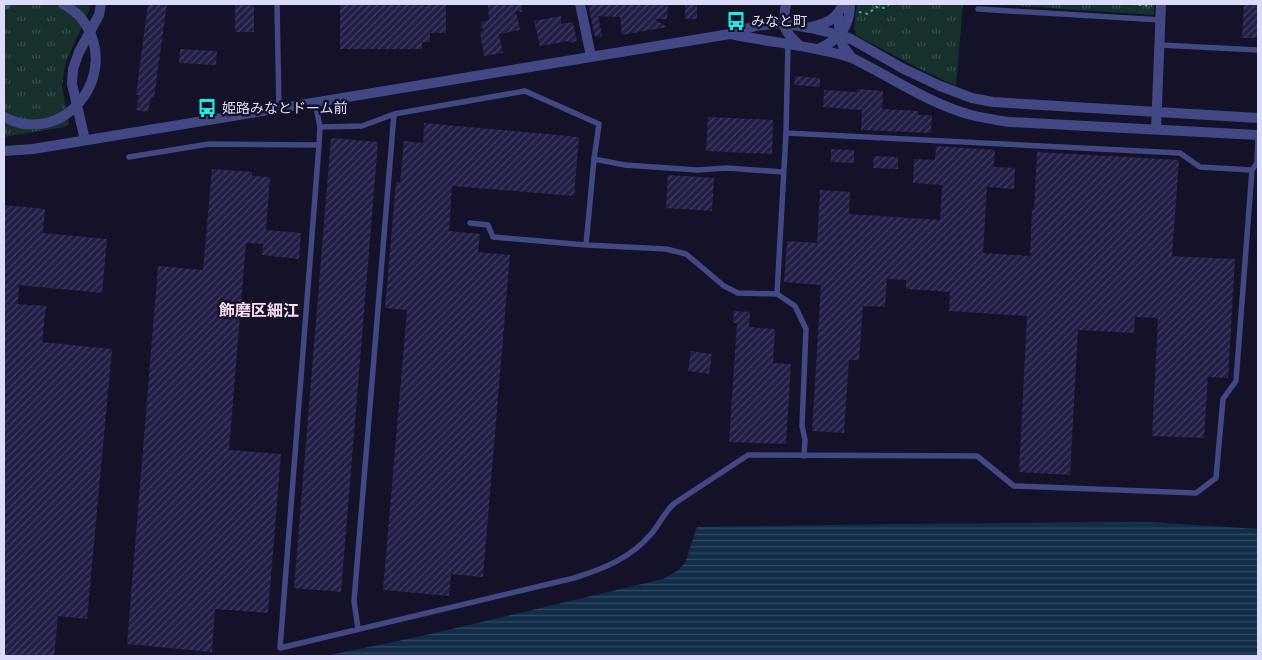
<svg xmlns="http://www.w3.org/2000/svg" width="1262" height="660" viewBox="0 0 1262 660" font-family="Rubik,'Noto Sans JP',sans-serif">
<style>
.park{fill:url(#park-tufts)}
.water{fill:url(#water-rules)}
.building{fill:url(#building-hatch)}
.lines{fill:none;stroke-linecap:round;stroke-linejoin:round}
.path{stroke:#3ab29a;stroke-width:2;stroke-dasharray:2.5 4;stroke-linecap:butt}
.service{stroke:#414883;stroke-width:5.5}
.minor{stroke:#414883;stroke-width:10}
.tertiary{stroke:#414883;stroke-width:10}
.tertiary-bridge{stroke:#414883;stroke-width:10}
.labels{text-anchor:middle;stroke-width:5;stroke-linejoin:round;paint-order:stroke}
.poi-label{font-size:14px;fill:#dbdcfc;stroke:#131228;text-anchor:start}
.quarter-label{font-size:16px;font-weight:bold;fill:#fdddf6;stroke:#131228}
</style>
<defs>
<pattern id="park-tufts" width="24" height="20" patternUnits="userSpaceOnUse" patternTransform="scale(1.25)"><rect width="24" height="20" fill="#16312c"/><path d="M3 7l-1-3M5 7V3M7 7l1-3M15 17l-1-3M17 17v-4M19 17l1-3" fill="none" stroke="#374e4c"/></pattern>
<pattern id="water-rules" width="6" height="5" patternUnits="userSpaceOnUse" patternTransform="scale(1.25)"><rect width="6" height="5" fill="#112d48"/><path d="M0 2.5h6" fill="none" stroke="#334b63"/></pattern>
<pattern id="building-hatch" width="6" height="6" patternUnits="userSpaceOnUse" patternTransform="scale(1.25)"><rect width="6" height="6" fill="#221f47"/><path d="M-1 1l2-2M0 6l6-6M5 7l2-2" fill="none" stroke="#423f62"/></pattern>
</defs>
<rect width="100%" height="100%" fill="#131228"/>
<path class="park" d="M 4,4 L 90,4 L 89,11 L 65,64 L 62,87 L 69,124 L 65,127 L 4,137 Z
M 857,4 L 963,4 L 956,86 L 914,66 L 856,35 L 854,28 Z
M 991,4 L 1155,4 L 1154,14 L 1154,15 Z"/>
<path class="water" d="M 1149,522 L 1258,529 L 1258,656 L 325,656 L 422,636 L 663,579 L 677,571 L 685,563 L 697,527 L 892,524 Z"/>
<path class="building" d="M 148,4 L 167,4 L 154,98 L 151,97 L 148,112 L 136,110 L 139,95 L 136,95 Z
M 235,4 L 254,4 L 254,32 L 235,32 Z
M 340,4 L 446,4 L 446,33 L 430,33 L 430,42 L 422,42 L 422,49 L 340,49 Z
M 488,4 L 522,4 L 522,12 L 516,11 L 520,30 L 499,34 L 503,53 L 484,56 L 480,32 L 483,31 L 481,22 L 489,20 Z
M 588,4 L 668,4 L 667,19 L 654,19 L 667,27 L 622,35 L 620,17 L 598,16 L 602,36 L 595,37 Z
M 685,4 L 697,4 L 697,19 L 685,19 Z
M 1244,4 L 1258,4 L 1258,38 L 1242,38 Z
M 561,16 L 561,24 L 573,22 L 577,41 L 569,43 L 568,41 L 540,46 L 534,21 Z
M 180,49 L 217,51 L 216,65 L 179,63 Z
M 795,76 L 820,78 L 820,87 L 794,85 Z
M 857,89 L 883,91 L 882,109 L 918,111 L 918,115 L 932,115 L 931,133 L 861,130 L 862,110 L 823,107 L 824,90 L 857,92 Z
M 708,117 L 773,120 L 772,154 L 706,151 Z
M 424,123 L 579,137 L 574,196 L 452,186 L 449,231 L 480,234 L 478,252 L 510,255 L 483,577 L 451,574 L 449,596 L 383,590 L 407,310 L 385,308 L 396,182 L 400,182 L 404,141 L 423,143 Z
M 331,138 L 378,142 L 341,592 L 294,588 Z
M 936,146 L 995,150 L 994,167 L 1015,168 L 1014,189 L 987,187 L 983,253 L 1030,256 L 1032,210 L 1034,210 L 1037,152 L 1179,160 L 1172,256 L 1235,259 L 1228,378 L 1208,377 L 1204,438 L 1152,436 L 1158,318 L 1135,317 L 1134,333 L 1078,330 L 1070,475 L 1019,472 L 1027,316 L 949,311 L 950,292 L 906,289 L 906,280 L 887,279 L 885,307 L 863,306 L 859,360 L 849,360 L 844,433 L 812,431 L 821,285 L 784,282 L 787,241 L 817,243 L 820,190 L 850,192 L 849,214 L 940,220 L 942,185 L 913,183 L 914,159 L 935,160 Z
M 831,149 L 854,150 L 854,163 L 831,162 Z
M 874,156 L 898,157 L 898,169 L 873,168 Z
M 212,169 L 252,172 L 252,176 L 270,177 L 266,230 L 301,233 L 299,259 L 262,255 L 263,244 L 246,243 L 229,450 L 281,454 L 268,613 L 215,609 L 212,652 L 127,644 L 158,266 L 203,270 Z
M 668,175 L 714,178 L 712,211 L 666,208 Z
M 4,205 L 45,209 L 43,233 L 107,239 L 102,293 L 19,285 L 18,304 L 46,306 L 42,342 L 112,349 L 87,619 L 58,616 L 54,656 L 4,656 Z
M 734,311 L 750,312 L 749,327 L 775,329 L 773,363 L 791,364 L 786,444 L 729,442 L 737,323 L 733,323 Z
M 691,351 L 712,354 L 709,374 L 688,371 Z"/>
<g class="lines">
<path class="path" d="M 1132,4 L 1152,6
M 859,12 L 868,14 L 876,7 L 885,8 L 889,4"/>
<path class="service" d="M 277,4 L 279,109
M 978,9 L 1161,20
M 1160,45 L 1258,50
M 315,102 L 320,127 L 319,145 L 280,648 L 574,578 C 603,569 631,558 651,534 C 660,524 664,512 675,503 L 748,455 L 977,456 L 1014,486 L 1196,493 L 1216,478 L 1223,399 L 1236,381 L 1252,170 L 1257,163 L 1258,135
M 320,127 L 362,126 L 394,114 L 525,91 L 599,124 L 594,159 L 586,245
M 786,133 L 1180,153 L 1200,167 L 1252,170
M 129,157 L 209,144 L 319,145
M 594,159 L 625,165 L 697,170 L 727,168 L 783,172
M 470,223 L 488,225 L 493,237 L 586,245 L 666,249 L 686,254 L 724,286 L 738,293 L 777,294 L 795,306 L 806,329 L 802,426 L 805,440 L 804,456
M 777,294 L 786,133 L 788,44
M 358,629 L 354,601 L 394,114"/>
<path class="minor" d="M 786,4 C 782,26 783,31 800,46
M 1156,129 L 1161,4"/>
<path class="tertiary" d="M 580,4 L 591,56
M 4,5 L 6,4
M 838,15 L 840,35 L 843,46 L 852,58
M 811,27 C 827,23 836,20 843,4
M 731,34 C 771,43 812,45 852,58 C 891,77 928,103 971,115 C 983,118 996,120 1009,122 L 1258,135
M 818,49 C 839,40 850,27 850,4
M 85,140 L 72,84 L 73,69 L 79,52 L 99,15 L 101,4
M 4,151 L 33,149 L 730,34 L 755,26 L 783,23 L 810,28 L 840,35 L 851,39 L 902,68 L 940,86 L 972,98 L 993,102 L 1258,118"/>
<path class="tertiary-bridge" d="M 4,117 C 65,149 124,72 81,18 C 76,12 70,8 63,4"/>
</g>
<defs>
<g id="bus-bare" transform="scale(1.5)"><path d="M-5-6H5V4H4V6H2V4H-2V6H-4V4H-5ZM-3.5-4V0h7V-4ZM-3.5 1.2v1.5H-2V1.2ZM2 1.2v1.5H3.5V1.2Z" fill="#16eee5" stroke="#131228" stroke-width="2.5" paint-order="stroke"/></g>
</defs>
<g fill-rule="evenodd">
<use href="#bus-bare" x="736" y="21"/>
<use href="#bus-bare" x="207" y="108"/>
</g>
<g class="labels">
<g class="poi-label">
<text x="751" y="26">みなと町</text>
<text x="222" y="113">姫路みなとドーム前</text>
</g>
<g class="quarter-label">
<text x="259" y="316">飾磨区細江</text>
</g>
</g>
<rect width="1262" height="660" fill="none" stroke="#dbdcfc" stroke-width="10"/>
</svg>
